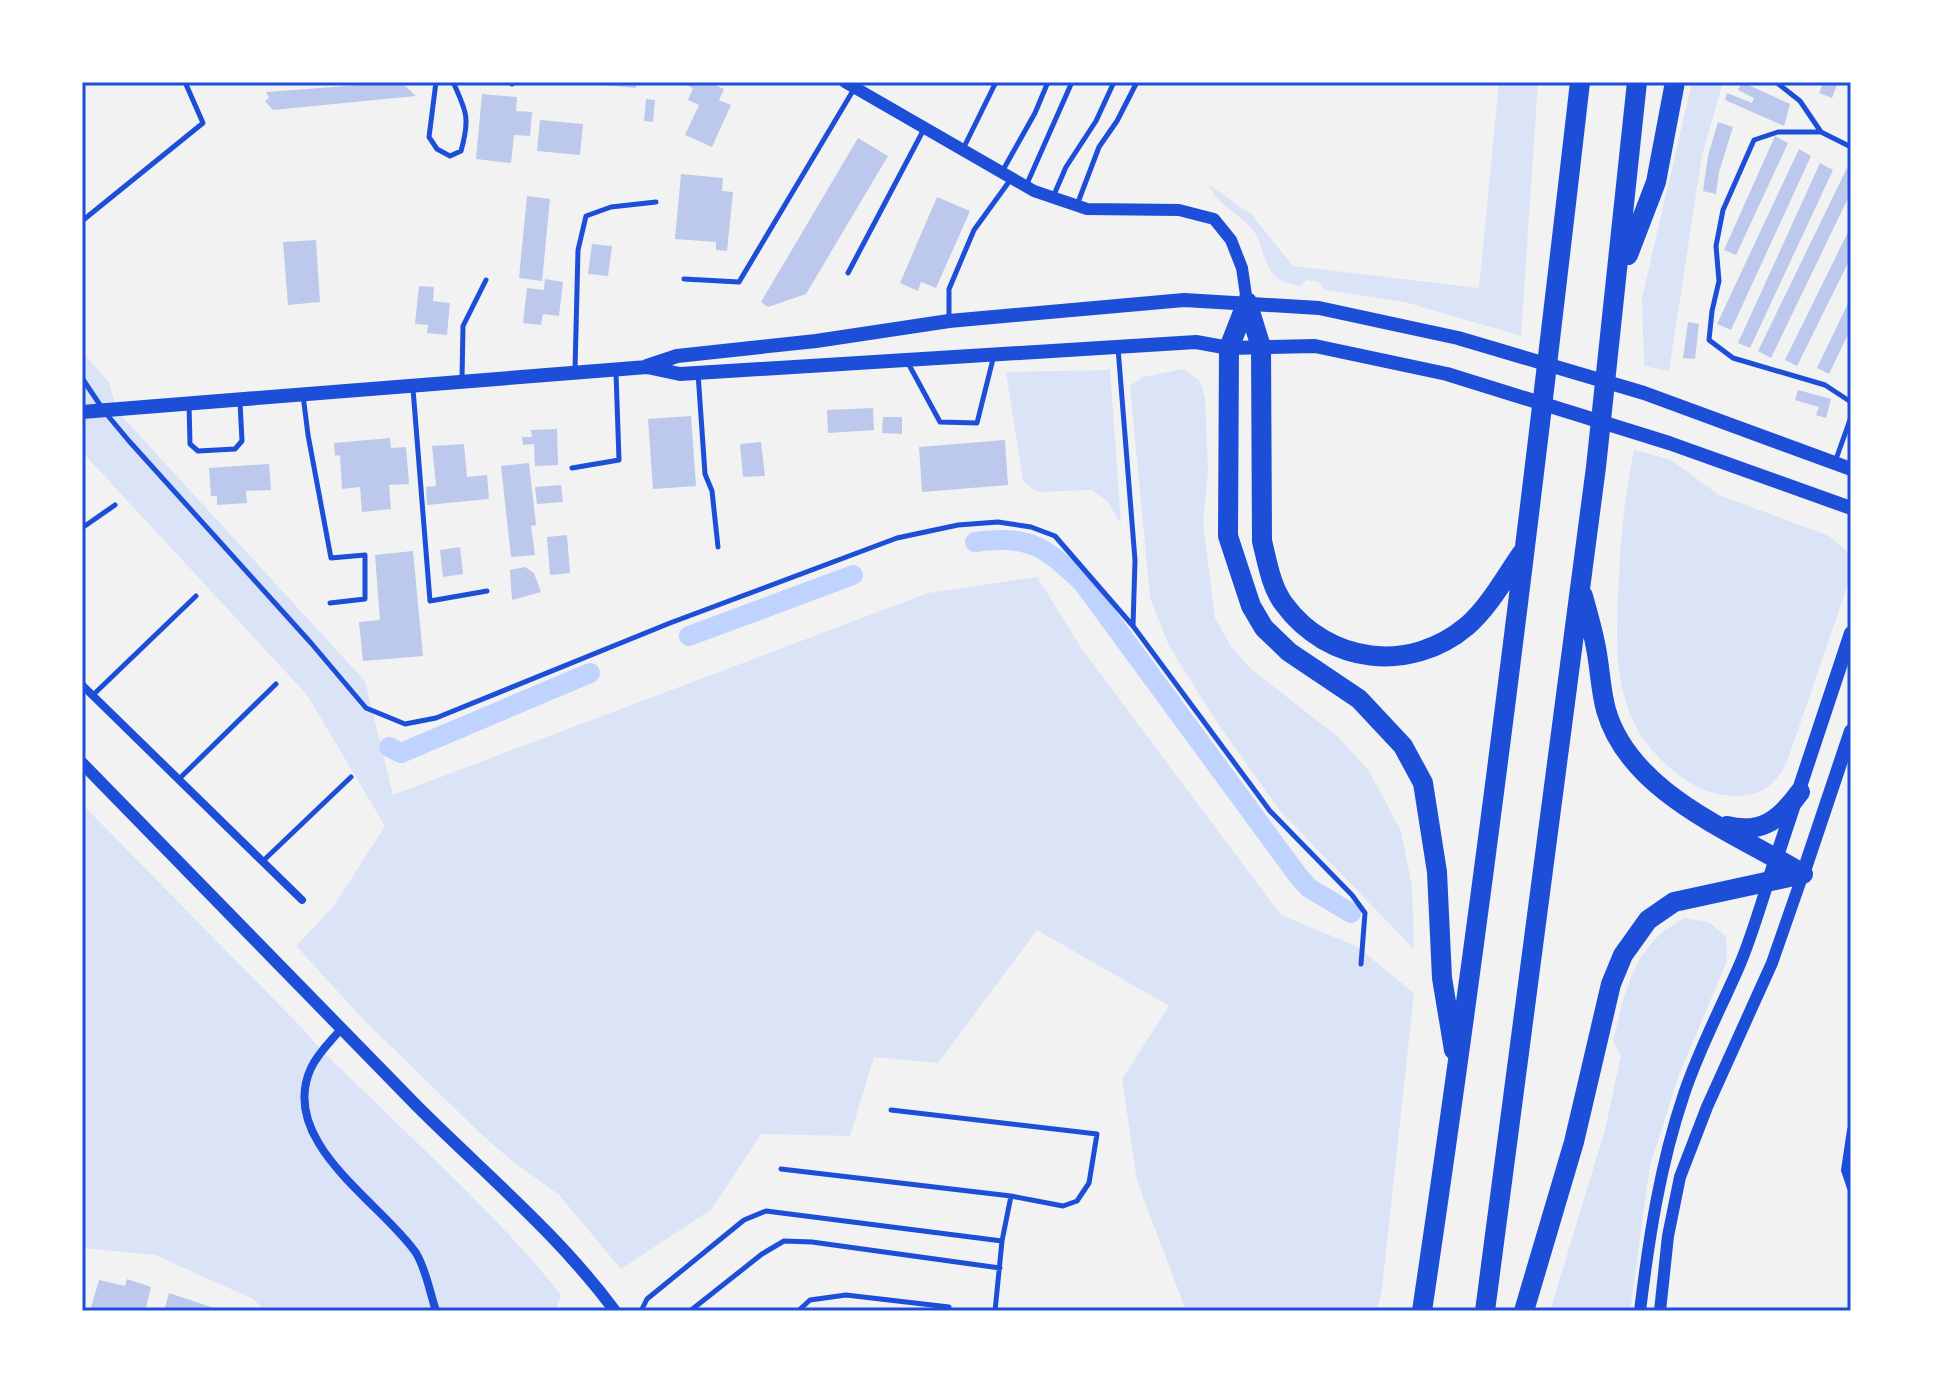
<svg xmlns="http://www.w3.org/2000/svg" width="1933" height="1393" viewBox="0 0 1933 1393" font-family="Rubik,sans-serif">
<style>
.green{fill:#dbe4f7}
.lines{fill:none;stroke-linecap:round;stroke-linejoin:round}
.canal{stroke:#bfd3fe;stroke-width:20}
.building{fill:#bdc9ec}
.service{stroke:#1d4ed8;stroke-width:5}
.minor{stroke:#1d4ed8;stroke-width:8}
.tertiary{stroke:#1d4ed8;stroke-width:12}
.secondary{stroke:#1d4ed8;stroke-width:14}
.motorway{stroke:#1d4ed8;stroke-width:20}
.neatline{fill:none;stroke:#1d4ed8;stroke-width:3}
</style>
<rect width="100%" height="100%" fill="#f2f2f2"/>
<path class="green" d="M 1499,82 L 1538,82 L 1521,336 L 1405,302 L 1325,290 L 1319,282 L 1307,280 L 1299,286 C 1291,284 1283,283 1276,277 C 1262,263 1264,247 1255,233 C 1242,214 1216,205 1208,184 L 1251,214 L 1293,266 L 1479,288 Z
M 1692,82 L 1723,82 L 1702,155 L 1669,371 L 1644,366 L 1642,298 Z
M 82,352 L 109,382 L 117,411 L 365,681 L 393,795 L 928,593 L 1037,577 L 1084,652 L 1281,915 L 1356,946 L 1414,993 L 1382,1289 L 1377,1311 L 1186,1311 L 1137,1181 L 1122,1079 L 1169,1006 L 1037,930 L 938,1063 L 874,1057 L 850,1136 L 761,1134 L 712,1209 L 621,1269 L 559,1195 L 511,1160 L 480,1133 L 364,1020 L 296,946 L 333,907 L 385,826 L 307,695 L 85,455 L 82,425 L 86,411 L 82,407 Z
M 1183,369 L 1200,381 L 1205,397 L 1208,472 L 1203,522 L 1215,618 L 1232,648 L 1251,669 L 1338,737 L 1369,771 L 1401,831 L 1412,886 L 1414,949 L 1281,812 L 1216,721 L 1169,646 L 1150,598 L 1130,386 L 1143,377 Z
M 1110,370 L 1121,524 L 1108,502 L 1092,490 L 1037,492 L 1023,481 L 1006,372 Z
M 1634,450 L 1671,460 L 1719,495 L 1829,536 L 1849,553 L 1851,571 L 1846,590 L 1787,762 C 1773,790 1755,799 1723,795 C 1705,793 1689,783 1675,772 C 1610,721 1615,651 1619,577 C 1621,532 1625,494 1634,450 Z
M 82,804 L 303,1029 C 324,1055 349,1076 372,1099 C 437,1163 505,1224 561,1295 L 555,1311 L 266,1311 L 253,1299 L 155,1255 L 82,1248 Z
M 1684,918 L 1709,922 L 1726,937 L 1727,961 L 1679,1075 L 1650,1166 L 1630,1311 L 1550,1311 L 1605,1130 L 1621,1055 L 1613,1042 C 1622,1005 1629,964 1658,936 C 1665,929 1676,924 1684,918 Z"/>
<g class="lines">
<path class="canal" d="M 975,542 C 1030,535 1044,546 1083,583 L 1299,877 L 1309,888 L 1351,913
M 689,636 L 853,575
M 389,747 L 401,753 L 590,673"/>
</g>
<path class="building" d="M 401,82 L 416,96 L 273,110 L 265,101 L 269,98 L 266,92 Z
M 593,82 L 636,82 L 636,88 L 593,84 Z
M 680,82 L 708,82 L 724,89 L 719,100 L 731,105 L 712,147 L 685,135 L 699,105 L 688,100 L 693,88 Z
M 1742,82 L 1790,104 L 1784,126 L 1725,100 L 1727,93 L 1752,103 L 1754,98 L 1738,90 Z
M 1824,82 L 1838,82 L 1832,98 L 1819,93 Z
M 482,94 L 517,97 L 516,111 L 532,112 L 530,136 L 514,135 L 511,163 L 476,159 Z
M 646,99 L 655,100 L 653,122 L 644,121 Z
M 540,120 L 583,124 L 580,155 L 537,151 Z
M 1718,122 L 1733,127 L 1719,172 L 1716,194 L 1703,191 L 1708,156 Z
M 1775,136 L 1788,143 L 1736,255 L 1724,250 Z
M 858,138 L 888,156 L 806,294 L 768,307 L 761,302 Z
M 1799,149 L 1811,156 L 1731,330 L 1717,324 Z
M 1820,163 L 1833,170 L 1750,348 L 1738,343 Z
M 1847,168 L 1851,170 L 1851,192 L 1771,358 L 1758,351 Z
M 681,174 L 723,178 L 722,191 L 733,192 L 727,251 L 716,250 L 716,242 L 675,239 Z
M 527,196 L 550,199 L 542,281 L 519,278 Z
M 937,197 L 970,211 L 936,288 L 921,282 L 918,291 L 900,283 Z
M 1851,226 L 1851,257 L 1797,366 L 1785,360 Z
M 316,240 L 320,302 L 288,305 L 283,242 Z
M 592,244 L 612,246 L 608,276 L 588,274 Z
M 545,279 L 563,282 L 559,316 L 543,314 L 541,325 L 523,323 L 527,288 L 544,290 Z
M 419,286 L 434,287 L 433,301 L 450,303 L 447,335 L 427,333 L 428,325 L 415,324 Z
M 1851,297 L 1851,328 L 1829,374 L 1817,368 Z
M 1688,322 L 1699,324 L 1695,359 L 1683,358 Z
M 1798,390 L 1831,399 L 1826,418 L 1816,415 L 1819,407 L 1795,400 Z
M 873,408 L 874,430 L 828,433 L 827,410 Z
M 691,416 L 696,486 L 653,489 L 648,419 Z
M 883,417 L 902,417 L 902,434 L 882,433 Z
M 557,429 L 558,465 L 535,466 L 534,444 L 523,445 L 522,437 L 532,437 L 531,430 Z
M 390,438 L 391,448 L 406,447 L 409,484 L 389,485 L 391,509 L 362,512 L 360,487 L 342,489 L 340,455 L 335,456 L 334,443 Z
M 1005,440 L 1008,485 L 922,492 L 919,447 Z
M 761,442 L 765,476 L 743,477 L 740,444 Z
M 464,444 L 467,477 L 487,475 L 489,499 L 427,505 L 426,487 L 436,486 L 432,446 Z
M 529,463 L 536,525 L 531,526 L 535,555 L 511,557 L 501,466 Z
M 269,464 L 271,490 L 246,491 L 247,503 L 217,505 L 217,496 L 211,496 L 209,468 Z
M 561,485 L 563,502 L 537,504 L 535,487 Z
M 567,535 L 570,573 L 550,575 L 547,537 Z
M 460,547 L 463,574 L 443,577 L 440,550 Z
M 413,551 L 423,656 L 363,661 L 359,622 L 380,620 L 375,555 Z
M 525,567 L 534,573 L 541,592 L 512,600 L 510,570 Z
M 127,1279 L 151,1287 L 145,1311 L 90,1311 L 99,1280 L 125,1286 Z
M 169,1293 L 211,1307 L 217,1311 L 164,1311 Z"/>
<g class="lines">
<path class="service" d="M 283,82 L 309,82
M 436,82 L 429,137 L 437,149 L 450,156 L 461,151 C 470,119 467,112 453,82
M 1776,82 L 1800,101 L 1821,132 L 1851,147
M 512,84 L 512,82
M 1821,132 L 1778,132 L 1754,140 L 1723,210 L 1716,246 L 1719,281 L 1712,311 L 1709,340 L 1733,358 L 1825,385 L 1851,402
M 963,149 L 996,82
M 1003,170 L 1035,113 L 1048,82
M 1026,186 L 1072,82
M 1053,197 L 1066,167 L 1096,121 L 1114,82
M 1077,205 L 1099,147 L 1117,121 L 1137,82
M 82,221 L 203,123 L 185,82
M 848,273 L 924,129
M 684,279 L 739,282 L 854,89
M 949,320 L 949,289 L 974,230 L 1011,179
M 908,363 L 940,422 L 977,423 L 994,355
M 575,370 L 578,250 L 586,216 L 611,207 L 656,202
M 698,373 L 705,474 L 712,491 L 718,547
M 82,378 L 104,411 L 129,441 L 311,643 L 366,708 L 405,724 L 436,718 L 670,623 L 897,538 L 958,525 L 998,522 L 1031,527 L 1055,536 L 1133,626 L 1135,560 L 1118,348
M 462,379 L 463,326 L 486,280
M 413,389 L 430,601 L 487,591
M 303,395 L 308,435 L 331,558 L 365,555 L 365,599 L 330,603
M 189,404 L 190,444 L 198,451 L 235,449 L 242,441 L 240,402
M 1835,462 L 1851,417
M 572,468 L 619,460 L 616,373
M 82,528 L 115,505
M 1133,626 L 1270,811 L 1352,895 L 1365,913 L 1361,964
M 93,695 L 196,596
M 179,779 L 276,684
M 263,861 L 351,777
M 781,1169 L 1011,1196 L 1063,1206 L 1077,1201 L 1089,1183 L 1097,1134 L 891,1110
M 641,1311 L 647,1299 L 744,1220 L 766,1211 L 1002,1241
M 690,1311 L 762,1254 L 784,1241 L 812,1242 L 1000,1268
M 798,1311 L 810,1300 L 846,1295 L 949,1307 L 948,1311
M 995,1311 L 1002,1241 L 1011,1196"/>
<path class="minor" d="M 82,685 L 302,900
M 341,1029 C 331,1041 318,1053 311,1068 C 277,1142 382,1203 416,1253 C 426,1269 430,1293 436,1311
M 1851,1130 L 1845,1170 L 1851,1188"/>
<path class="tertiary" d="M 845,82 L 1034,191 L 1087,209 L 1179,210 L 1214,219 L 1231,240 L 1242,268 L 1247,302
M 82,763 C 194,877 305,992 417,1106 C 485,1174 558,1234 615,1311
M 1640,1311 C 1649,1237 1660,1165 1684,1094 C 1699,1049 1721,1008 1740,964 C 1751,938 1759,910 1768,883
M 1660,1311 L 1668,1236 L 1680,1177 L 1707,1107 L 1772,963 L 1803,874"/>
<path class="secondary" d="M 647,366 L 677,356 L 816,341 L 949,321 L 1184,300 L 1319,308 L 1458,338 L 1644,393 L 1851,469
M 82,412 L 647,367 L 680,374 L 1196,342 L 1229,348 L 1315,346 L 1447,374 L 1669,443 L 1851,508
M 1803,874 L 1851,731
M 1768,883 L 1851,633"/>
<path class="motorway" d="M 1628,255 L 1656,182 L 1675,82
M 1247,302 L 1229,348 L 1228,536 L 1251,606 L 1264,628 L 1289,652 L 1359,699 L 1403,746 L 1423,783 L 1437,872 L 1442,978 L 1454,1050
M 1247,302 L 1261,347 L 1262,541 C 1267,561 1271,587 1284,604 C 1328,664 1410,674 1467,626 C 1489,607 1506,576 1522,553
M 1583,596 C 1587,611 1592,627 1595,643 C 1600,665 1600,688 1606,710 C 1630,794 1735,832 1803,874
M 1727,826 C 1762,835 1781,818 1800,792
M 1422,1311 C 1483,902 1533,492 1580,82
M 1485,1311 L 1596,467 L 1637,82
M 1524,1311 L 1574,1142 L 1611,984 L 1623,955 L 1648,920 L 1674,902 L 1803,874"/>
</g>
<rect width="1933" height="1393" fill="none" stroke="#ffffff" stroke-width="168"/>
<rect x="84" y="84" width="1765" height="1225" class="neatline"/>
</svg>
